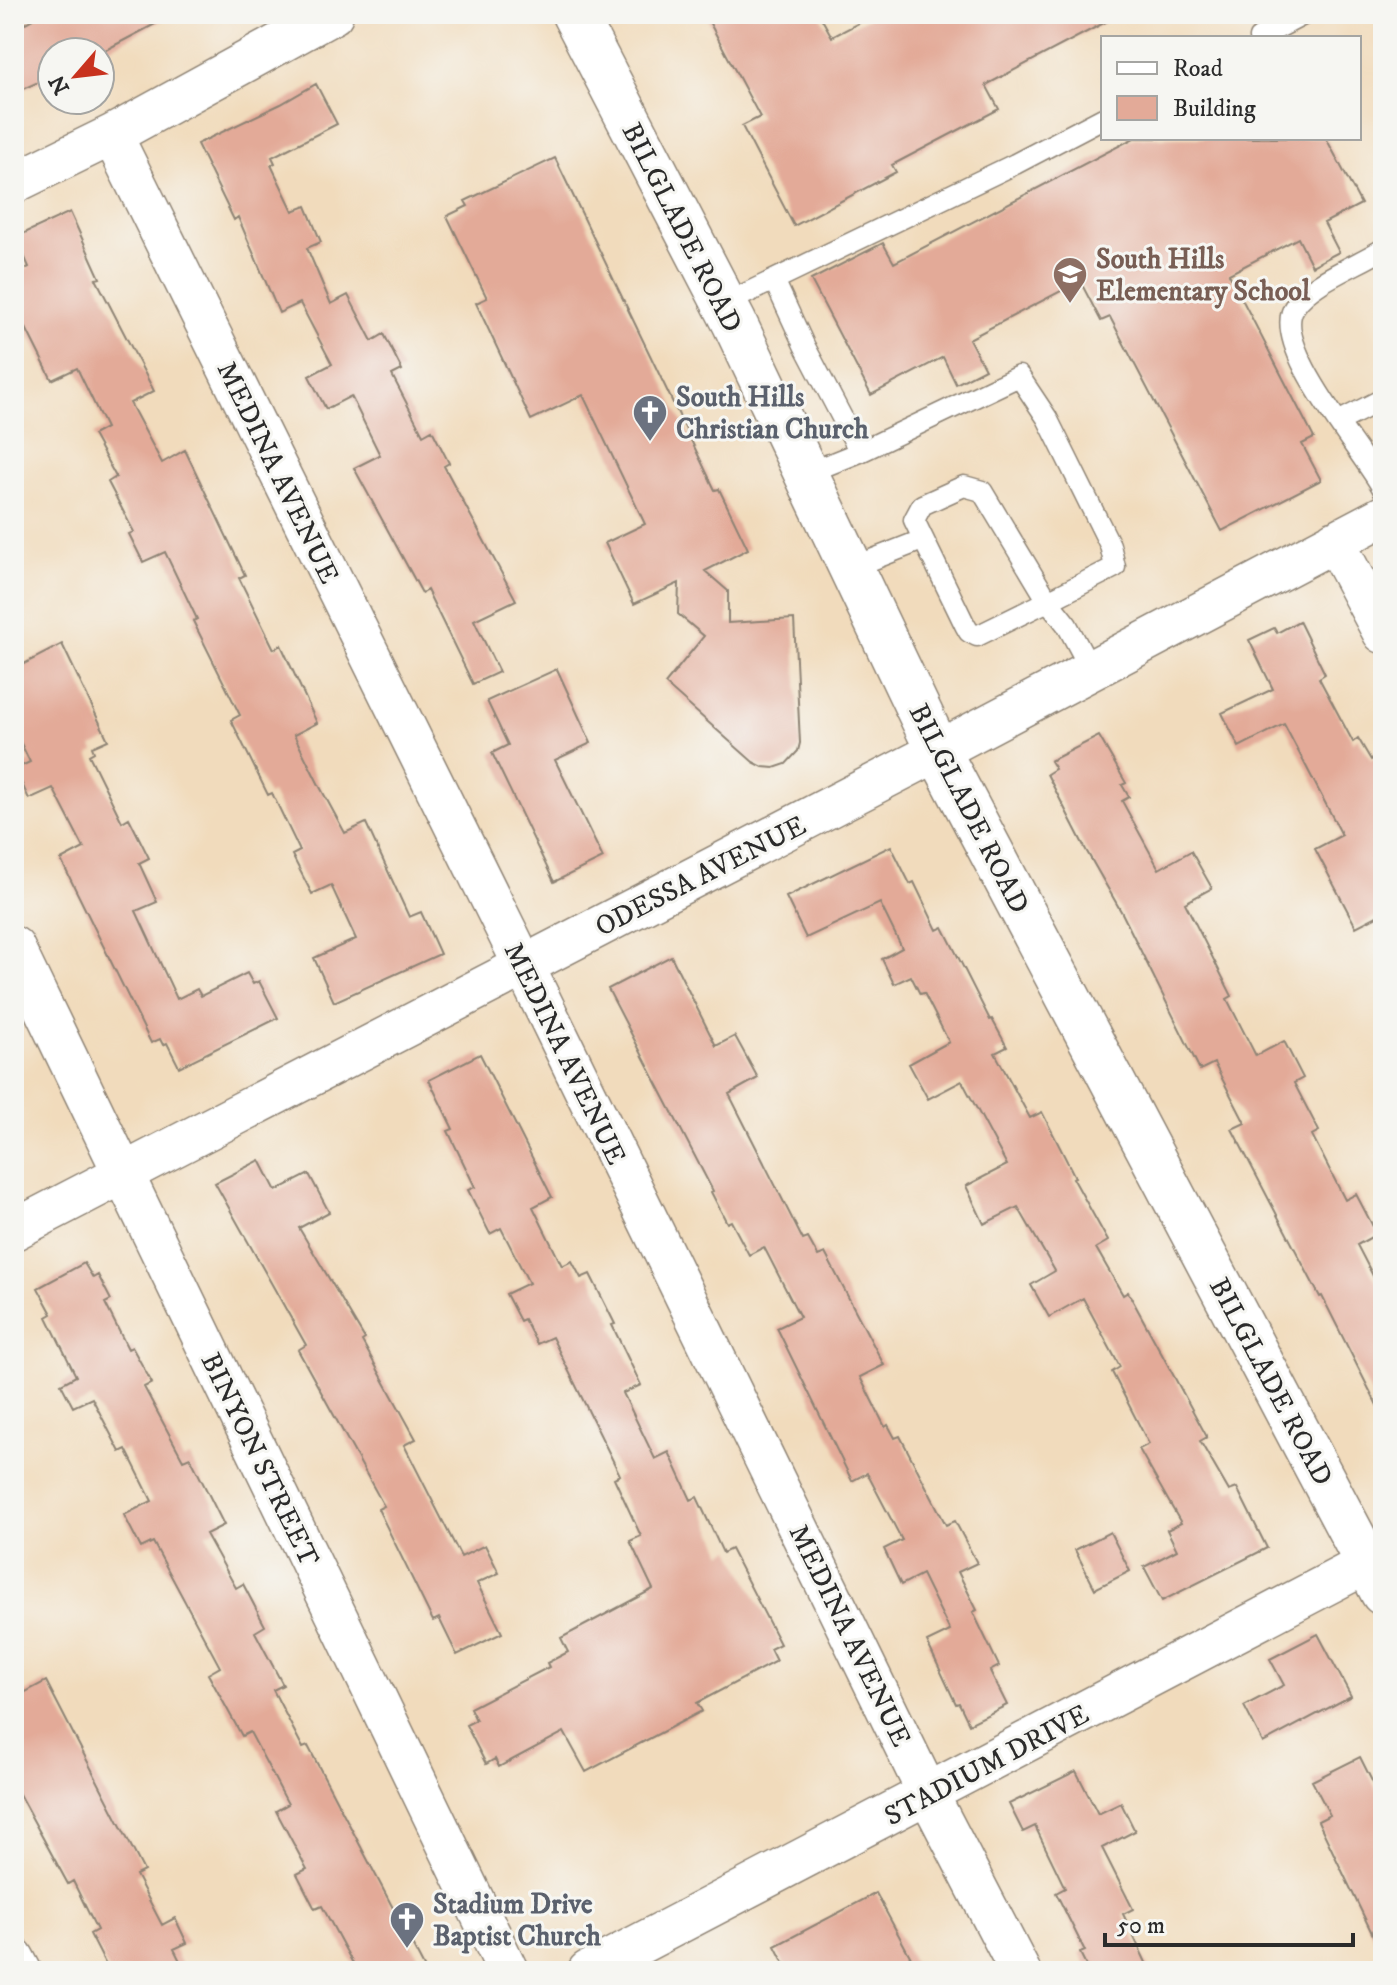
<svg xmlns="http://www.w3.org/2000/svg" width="1397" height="1985" viewBox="0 0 1397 1985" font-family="'IM FELL DW Pica',serif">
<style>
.building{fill:#e3aa98}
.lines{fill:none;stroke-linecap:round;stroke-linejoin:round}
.lane-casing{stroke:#8e8374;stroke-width:23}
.street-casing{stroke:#8e8374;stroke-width:43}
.secondary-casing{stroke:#8e8374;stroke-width:47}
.lane{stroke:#fff;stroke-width:20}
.street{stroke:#fff;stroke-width:40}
.secondary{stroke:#fff;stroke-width:44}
.labels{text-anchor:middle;stroke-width:6;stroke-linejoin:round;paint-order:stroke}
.street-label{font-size:28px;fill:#2b2b2b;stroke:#f6f6f2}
.education-label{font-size:28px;font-weight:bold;fill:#785e54;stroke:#f6f6f2;text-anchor:start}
.worship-label{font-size:28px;font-weight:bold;fill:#5b616d;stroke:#f6f6f2;text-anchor:start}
</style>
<rect width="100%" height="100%" fill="#f6f6f2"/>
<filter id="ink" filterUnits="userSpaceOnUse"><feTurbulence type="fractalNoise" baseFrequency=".0125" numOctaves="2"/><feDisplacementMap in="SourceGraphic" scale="16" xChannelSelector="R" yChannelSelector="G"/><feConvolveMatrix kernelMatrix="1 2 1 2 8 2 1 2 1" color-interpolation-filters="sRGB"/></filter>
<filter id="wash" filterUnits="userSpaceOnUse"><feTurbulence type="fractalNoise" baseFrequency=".006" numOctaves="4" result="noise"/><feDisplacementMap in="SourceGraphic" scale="32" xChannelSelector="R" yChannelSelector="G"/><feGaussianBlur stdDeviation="1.8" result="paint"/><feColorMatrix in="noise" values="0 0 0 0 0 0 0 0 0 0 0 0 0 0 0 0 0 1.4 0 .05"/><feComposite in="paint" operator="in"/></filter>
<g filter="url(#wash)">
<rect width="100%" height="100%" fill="#f1dbbc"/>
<g id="blocks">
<path class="building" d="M 42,14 L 174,14 L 100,53 L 100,51 L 52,52 L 52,76 L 14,93 L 14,29 Z
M 705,14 L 819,14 L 832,37 L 876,14 L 1121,14 L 986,85 L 999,109 L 892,165 L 896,172 L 794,226 L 742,126 L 760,117 Z
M 316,84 L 337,124 L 272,157 L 275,163 L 271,165 L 293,211 L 306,206 L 321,242 L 307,248 L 331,304 L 348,295 L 372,341 L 384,334 L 402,370 L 392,375 L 423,435 L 432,430 L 449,463 L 444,466 L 516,600 L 474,620 L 499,672 L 473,684 L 427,590 L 422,593 L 354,468 L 380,455 L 351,396 L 326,409 L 309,376 L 332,364 L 300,303 L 279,313 L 238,217 L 234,220 L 197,144 L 281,104 Z
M 1134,138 L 1326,138 L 1361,204 L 1324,223 L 1339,252 L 1312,266 L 1298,238 L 1229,274 L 1314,438 L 1302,444 L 1321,480 L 1222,531 L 1110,317 L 1101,321 L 1080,281 L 969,339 L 985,369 L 956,384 L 943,357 L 871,395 L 811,280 L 883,243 L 894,263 Z
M 555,158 L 715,490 L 719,489 L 748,549 L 705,571 L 728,591 L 728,623 L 794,619 L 800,743 L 798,751 L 786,764 L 774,768 L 763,767 L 753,762 L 665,684 L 704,636 L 678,614 L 679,583 L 634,604 L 605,543 L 645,524 L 583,395 L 531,420 L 476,303 L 487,298 L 447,216 L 468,206 L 465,201 Z
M 70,212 L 100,278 L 96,279 L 154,391 L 130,403 L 162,463 L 185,450 L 245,575 L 239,578 L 274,649 L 281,645 L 317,723 L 294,735 L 320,787 L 345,833 L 366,823 L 409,917 L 421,912 L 440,954 L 334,1002 L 314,958 L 356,939 L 331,885 L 312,894 L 292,855 L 300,851 L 272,793 L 268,795 L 231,720 L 240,715 L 193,621 L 197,619 L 165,552 L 143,562 L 129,534 L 134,532 L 108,482 L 116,477 L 93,435 L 106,428 L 77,368 L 52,380 L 14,304 L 14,275 L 29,267 L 16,237 Z
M 1299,621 L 1325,674 L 1319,678 L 1353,742 L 1358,738 L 1371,760 L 1375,758 L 1383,774 L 1383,913 L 1356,927 L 1315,849 L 1342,835 L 1284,724 L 1239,747 L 1222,713 L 1273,689 L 1249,640 L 1274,628 L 1277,633 Z
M 62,644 L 108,740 L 92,747 L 94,752 L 89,755 L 122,822 L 129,818 L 149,858 L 139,863 L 157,902 L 136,911 L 177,999 L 197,989 L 201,996 L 247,973 L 253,984 L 259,981 L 278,1018 L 179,1067 L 167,1043 L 163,1045 L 160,1039 L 151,1043 L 61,860 L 84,848 L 53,788 L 29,799 L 15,769 L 30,762 L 14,729 L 14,669 Z
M 557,669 L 591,743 L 555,760 L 603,858 L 554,882 L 492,753 L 508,745 L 487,701 Z
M 1099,736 L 1126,783 L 1122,785 L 1129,797 L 1122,801 L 1159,869 L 1191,851 L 1212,888 L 1185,903 L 1232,996 L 1227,999 L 1256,1056 L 1284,1041 L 1303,1078 L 1294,1083 L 1319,1131 L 1312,1135 L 1345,1200 L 1356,1194 L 1377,1234 L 1357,1245 L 1383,1295 L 1383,1417 L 1322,1296 L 1320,1297 L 1232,1129 L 1245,1123 L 1214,1063 L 1200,1070 L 1122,913 L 1086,850 L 1047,774 L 1055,769 L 1050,761 Z
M 891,846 L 910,884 L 914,882 L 937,930 L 943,927 L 990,1020 L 992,1019 L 1007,1047 L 995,1053 L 1030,1118 L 1042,1112 L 1075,1177 L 1073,1178 L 1108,1241 L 1096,1248 L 1123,1295 L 1128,1292 L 1207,1437 L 1200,1441 L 1229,1491 L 1237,1488 L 1267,1548 L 1162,1601 L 1144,1567 L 1177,1550 L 1167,1530 L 1181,1523 L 1139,1449 L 1149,1444 L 1112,1372 L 1120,1367 L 1083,1298 L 1049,1317 L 1031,1285 L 1055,1271 L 1018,1207 L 984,1224 L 966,1186 L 1007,1165 L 962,1081 L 928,1099 L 909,1064 L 949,1042 L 924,993 L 920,994 L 911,976 L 894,984 L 882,959 L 902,948 L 880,903 L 806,938 L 786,897 Z
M 671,956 L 716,1046 L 735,1036 L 758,1078 L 729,1094 L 803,1240 L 808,1238 L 818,1256 L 825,1253 L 884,1365 L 860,1377 L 885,1427 L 888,1425 L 895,1438 L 900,1436 L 946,1525 L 955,1521 L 977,1563 L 958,1572 L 977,1610 L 973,1612 L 999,1666 L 990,1671 L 1007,1705 L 969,1724 L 959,1703 L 956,1704 L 927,1642 L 950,1631 L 922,1574 L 901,1585 L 884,1549 L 902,1540 L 867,1473 L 852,1481 L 777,1328 L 800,1317 L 764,1247 L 749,1255 L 731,1221 L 727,1223 L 711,1192 L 713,1191 L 608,989 Z
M 480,1054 L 552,1197 L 533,1207 L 562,1266 L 572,1261 L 581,1278 L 590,1274 L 615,1324 L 612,1325 L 641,1385 L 623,1393 L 655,1459 L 669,1452 L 691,1500 L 697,1497 L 723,1553 L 731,1549 L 780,1644 L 770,1649 L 776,1661 L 697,1703 L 702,1711 L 586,1772 L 564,1732 L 499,1767 L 495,1759 L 486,1764 L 466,1725 L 476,1720 L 470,1708 L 549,1667 L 547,1663 L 568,1652 L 561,1638 L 653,1589 L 630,1541 L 641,1536 L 614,1478 L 620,1475 L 552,1337 L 537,1344 L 524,1319 L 520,1321 L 506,1294 L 529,1283 L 501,1228 L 490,1234 L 468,1190 L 475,1187 L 448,1131 L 453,1129 L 429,1080 Z
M 260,1160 L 276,1191 L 309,1174 L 329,1212 L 299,1228 L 365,1339 L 362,1341 L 416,1439 L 404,1445 L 461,1557 L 485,1545 L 499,1573 L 477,1583 L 502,1633 L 457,1655 L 439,1618 L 433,1621 L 378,1509 L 384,1506 L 298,1350 L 306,1345 L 215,1183 Z
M 84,1263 L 93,1278 L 98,1275 L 111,1300 L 105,1303 L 128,1349 L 132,1347 L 152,1383 L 144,1387 L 183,1460 L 190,1457 L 224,1525 L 206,1534 L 236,1588 L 243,1584 L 265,1626 L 255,1632 L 283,1685 L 273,1690 L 303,1748 L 308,1746 L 426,1971 L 357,1971 L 322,1906 L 315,1909 L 297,1874 L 307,1869 L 276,1811 L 288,1804 L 250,1732 L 242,1736 L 208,1674 L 220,1667 L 153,1542 L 141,1548 L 124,1515 L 152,1501 L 126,1449 L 120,1452 L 92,1398 L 73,1407 L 61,1384 L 76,1376 L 47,1317 L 52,1314 L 38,1288 Z
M 1110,1532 L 1130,1571 L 1095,1589 L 1075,1550 Z
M 1318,1634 L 1351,1696 L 1263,1743 L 1244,1706 L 1284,1685 L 1270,1659 Z
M 46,1681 L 144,1871 L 136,1875 L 162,1925 L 175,1918 L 187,1943 L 174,1949 L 185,1971 L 109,1971 L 90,1934 L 97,1930 L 73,1881 L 68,1884 L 14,1785 L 14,1698 Z
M 1360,1757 L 1383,1803 L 1383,1956 L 1318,1821 L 1330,1815 L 1312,1781 Z
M 1076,1771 L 1098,1814 L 1121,1803 L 1135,1831 L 1102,1848 L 1133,1909 L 1123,1914 L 1150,1971 L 1089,1971 L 1080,1953 L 1085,1951 L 1056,1893 L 1065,1888 L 1035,1826 L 1023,1832 L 1009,1804 Z
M 876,1893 L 918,1971 L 788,1971 L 775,1946 Z"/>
</g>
</g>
<g filter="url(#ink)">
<use href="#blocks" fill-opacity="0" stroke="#8e8374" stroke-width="2"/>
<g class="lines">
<g class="lane-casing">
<path id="lane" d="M 1259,38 L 1305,14
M 1383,249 C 1358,265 1311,282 1295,306 C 1268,344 1364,452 1383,489
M 774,280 L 804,345 L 860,452
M 724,304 L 1015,164 L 1103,118
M 1338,422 L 1383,399
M 805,474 L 860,452 L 1019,376 L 1047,418 L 1110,545 L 1115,567 L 1048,601 L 1067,625 L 1091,670
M 964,486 L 982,491 L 1048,601 L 977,636 L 969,632 L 965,625 L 914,520 L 922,505 Z
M 851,568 L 922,540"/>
</g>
<g class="street-casing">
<path id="street" d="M 112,135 L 524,966 L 928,1794 L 1020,1971
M 14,183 L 112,135 L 333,14
M 1334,541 L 1383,633
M 14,947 L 508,1971
M 14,1230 L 938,751 L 1383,516
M 14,1958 L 21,1971
M 588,1971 L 1383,1555"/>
</g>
<g class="secondary-casing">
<path id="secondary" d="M 574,14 L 734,322 L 938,751 L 1383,1593"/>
</g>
<use href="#lane" class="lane"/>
<use href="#street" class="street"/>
<use href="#secondary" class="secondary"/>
</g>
</g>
<defs>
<g id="school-pin" transform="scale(1.8)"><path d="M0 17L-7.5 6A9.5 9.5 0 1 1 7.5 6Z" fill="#8d6e63" stroke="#f6f6f2"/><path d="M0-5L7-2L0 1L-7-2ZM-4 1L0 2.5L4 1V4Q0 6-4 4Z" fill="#fff"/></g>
<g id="church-pin" transform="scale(1.8)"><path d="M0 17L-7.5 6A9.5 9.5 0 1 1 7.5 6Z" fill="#6b7280" stroke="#f6f6f2"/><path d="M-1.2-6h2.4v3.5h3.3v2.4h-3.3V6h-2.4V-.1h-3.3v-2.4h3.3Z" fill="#fff"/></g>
</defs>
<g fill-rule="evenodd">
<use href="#school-pin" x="1070" y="274"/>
<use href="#church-pin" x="650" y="412"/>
<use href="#church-pin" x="407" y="1919"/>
</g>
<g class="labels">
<g class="street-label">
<text transform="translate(683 227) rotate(63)" y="10">BILGLADE ROAD</text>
<text transform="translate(279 472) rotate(64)" y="10">MEDINA AVENUE</text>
<text transform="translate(970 808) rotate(63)" y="10">BILGLADE ROAD</text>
<text transform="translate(700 875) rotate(-27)" y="10">ODESSA AVENUE</text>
<text transform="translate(566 1053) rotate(64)" y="10">MEDINA AVENUE</text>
<text transform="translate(1272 1381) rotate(62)" y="10">BILGLADE ROAD</text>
<text transform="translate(261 1459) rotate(64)" y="10">BINYON STREET</text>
<text transform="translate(851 1635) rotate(64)" y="10">MEDINA AVENUE</text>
<text transform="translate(986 1764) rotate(-28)" y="10">STADIUM DRIVE</text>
</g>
<g class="education-label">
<text x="1096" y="268">South Hills<tspan x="1096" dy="32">Elementary School</tspan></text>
</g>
<g class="worship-label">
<text x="676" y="406">South Hills<tspan x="676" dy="32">Christian Church</tspan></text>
<text x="433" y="1913">Stadium Drive<tspan x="433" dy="32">Baptist Church</tspan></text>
</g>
</g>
<rect width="1397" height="1985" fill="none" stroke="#f6f6f2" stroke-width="48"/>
<rect x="1101" y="36" width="260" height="104" fill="#f6f6f2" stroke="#a5a5a2" stroke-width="2"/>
<rect x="1117" y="62" width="40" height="12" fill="#ffffff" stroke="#a5a5a2" stroke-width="2"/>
<text x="1173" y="76" font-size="24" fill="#2b2b2b">Road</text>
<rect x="1117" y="96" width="40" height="24" fill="#e3aa98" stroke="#a5a5a2" stroke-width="2"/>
<text x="1173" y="116" font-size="24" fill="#2b2b2b">Building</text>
<g transform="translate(76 76) rotate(242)"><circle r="38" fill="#f6f6f2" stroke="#a5a5a2" stroke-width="2"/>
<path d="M0-6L14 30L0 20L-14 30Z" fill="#c8321e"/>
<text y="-12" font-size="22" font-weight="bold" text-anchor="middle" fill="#2b2b2b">N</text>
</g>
<path d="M1105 1933v12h248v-12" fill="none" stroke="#2b2b2b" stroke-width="4"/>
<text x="1117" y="1933" font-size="24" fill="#2b2b2b" stroke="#f6f6f2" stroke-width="6" paint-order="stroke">50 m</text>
</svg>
